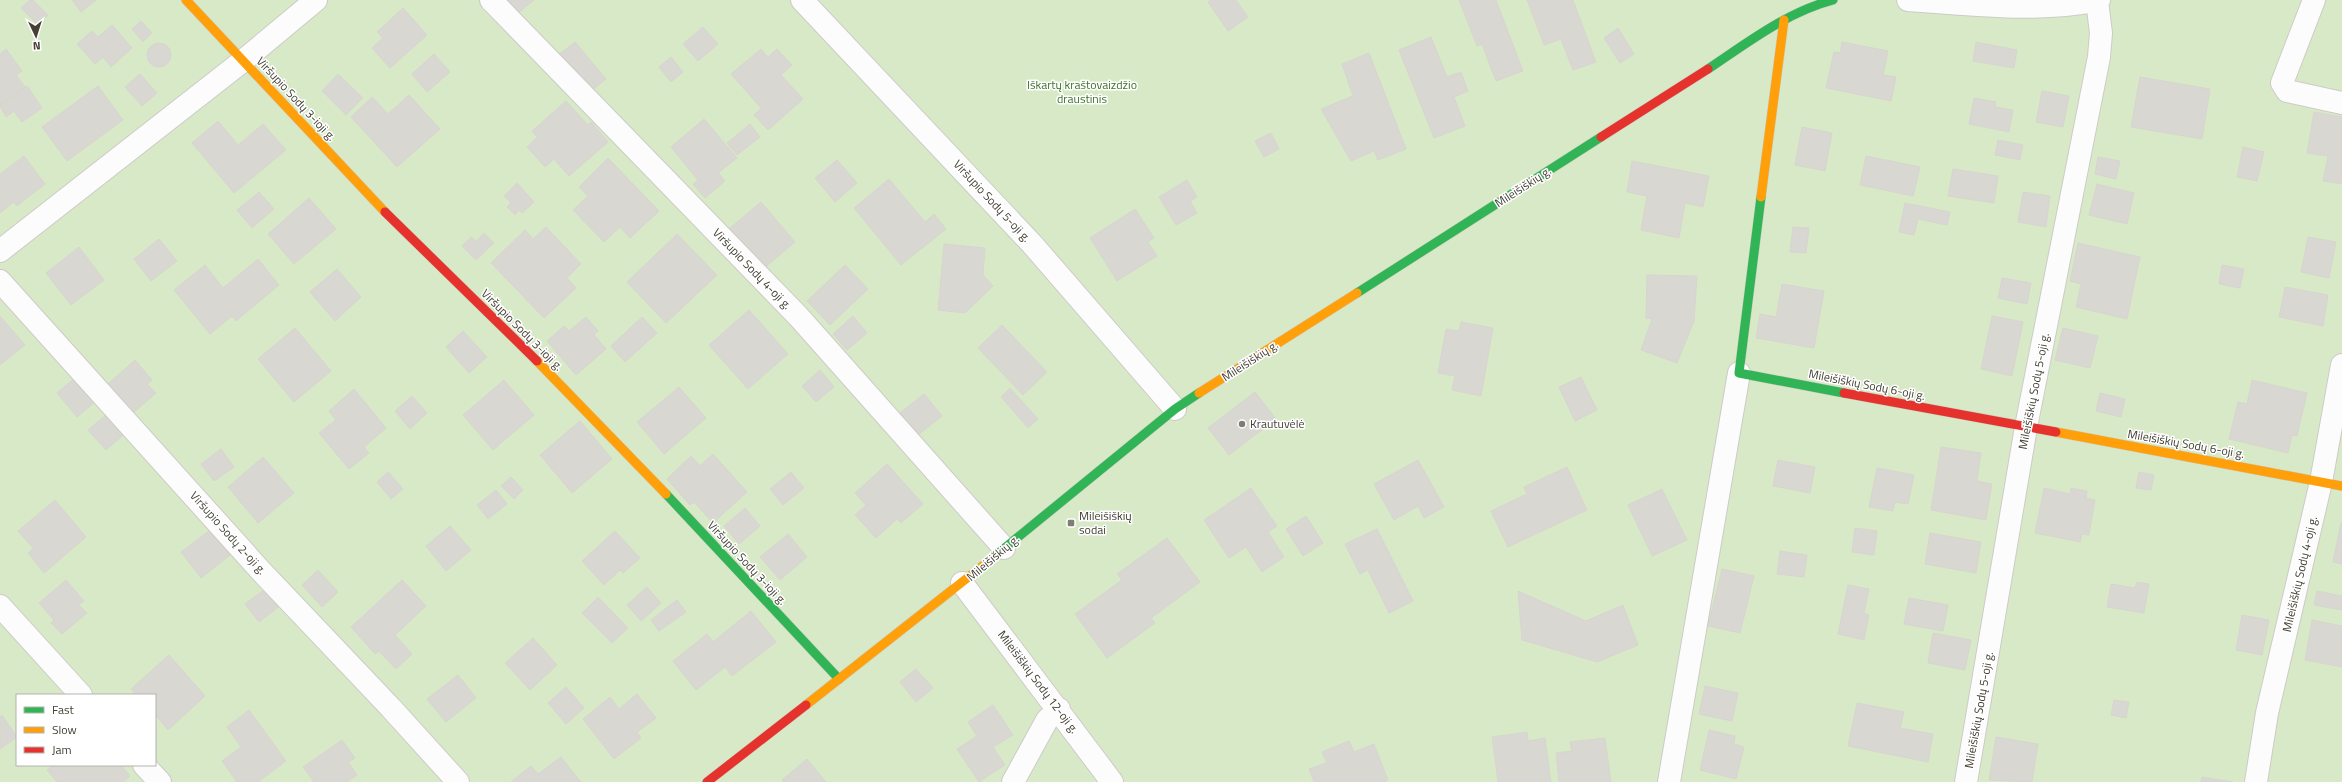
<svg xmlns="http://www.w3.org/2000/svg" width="2342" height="782" viewBox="0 0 2342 782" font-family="'Titillium Web',sans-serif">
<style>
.green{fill:#d8e9c8;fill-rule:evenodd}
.building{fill:#d8d7d1;stroke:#d7d5ce}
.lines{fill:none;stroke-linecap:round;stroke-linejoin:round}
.street-casing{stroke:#cdcbc6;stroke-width:24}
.fast-casing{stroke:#cecbbf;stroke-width:10}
.slow-casing{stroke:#cecbbf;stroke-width:10}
.jam-casing{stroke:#cecbbf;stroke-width:10}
.street{stroke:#fdfcfc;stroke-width:22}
.fast{stroke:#30b455;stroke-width:9}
.slow{stroke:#ff9f0a;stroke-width:9}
.jam{stroke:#e5322d;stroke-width:9}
.poi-dot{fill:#807d74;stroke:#fff;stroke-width:1.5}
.labels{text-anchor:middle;stroke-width:3;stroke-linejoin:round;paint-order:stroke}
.park-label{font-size:12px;fill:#3e732a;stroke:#fff}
.street-label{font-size:12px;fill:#444035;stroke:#fff}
.poi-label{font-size:12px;fill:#444035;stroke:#fff;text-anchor:start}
</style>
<rect width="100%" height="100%" fill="#efeee8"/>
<path class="green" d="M 0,0 L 2342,0 L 2342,782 L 0,782 ZM 17,695 L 155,695 L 155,765 L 17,765 Z"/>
<path class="building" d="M 30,0 L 33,0 L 48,15 L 38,25 L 21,8 Z
M 72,0 L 96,0 L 81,12 Z
M 504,0 L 534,0 L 517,14 Z
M 1210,0 L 1236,0 L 1248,17 L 1228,31 L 1208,2 Z
M 1459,0 L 1496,0 L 1523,71 L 1496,81 L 1482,44 L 1477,46 Z
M 1527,0 L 1573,0 L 1596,62 L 1573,70 L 1561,39 L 1544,45 Z
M 403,8 L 427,35 L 390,68 L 372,48 L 383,38 L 377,32 Z
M 141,21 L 152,33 L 143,42 L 132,29 Z
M 112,25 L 132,48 L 111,67 L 103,57 L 95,64 L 77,44 L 92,31 L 98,37 Z
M 703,27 L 718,44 L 698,61 L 683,44 Z
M 1618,28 L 1634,54 L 1620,63 L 1604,38 Z
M 1431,37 L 1447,77 L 1461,72 L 1468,91 L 1454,97 L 1465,126 L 1434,138 L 1399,50 Z
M 575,42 L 606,79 L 591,91 L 557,56 Z
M 1842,42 L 1888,51 L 1883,75 L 1896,77 L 1891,101 L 1826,88 L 1834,52 L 1840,53 Z
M 1976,42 L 2017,50 L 2014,68 L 1973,61 Z
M147 55a12 12 0 1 1 24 0a12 12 0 1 1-24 0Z
M 6,49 L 22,71 L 16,75 L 25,87 L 0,105 L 0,54 Z
M 761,49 L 768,57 L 777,49 L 792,65 L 781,75 L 803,99 L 768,130 L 754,115 L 761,108 L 731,74 Z
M 1369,53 L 1406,149 L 1378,160 L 1374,151 L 1351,161 L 1321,109 L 1353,96 L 1342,64 Z
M 434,54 L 450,72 L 427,92 L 412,74 Z
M 671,57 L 683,72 L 671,82 L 659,67 Z
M 140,74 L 157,93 L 142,106 L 125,87 Z
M 338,74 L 363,98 L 346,115 L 322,91 Z
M 2140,77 L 2210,89 L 2202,139 L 2131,127 Z
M 27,86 L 42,108 L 22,122 L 14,111 L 6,117 L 0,106 Z
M 98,86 L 123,120 L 67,161 L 42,127 Z
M 2042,91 L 2069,96 L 2063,127 L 2036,122 Z
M 409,95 L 440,129 L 397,167 L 351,117 L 372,97 L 388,114 Z
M 1974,98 L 1996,102 L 1995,107 L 2013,110 L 2009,132 L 1969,124 Z
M 566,101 L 588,125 L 591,122 L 608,142 L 569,176 L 554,159 L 545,167 L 527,147 L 537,137 L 532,131 Z
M 2314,112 L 2342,117 L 2342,184 L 2323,181 L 2328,156 L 2307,153 Z
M 704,119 L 737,158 L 718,173 L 725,181 L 705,198 L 693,184 L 698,180 L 671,147 Z
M 218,121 L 238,145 L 263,124 L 286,150 L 234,193 L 192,143 Z
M 750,124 L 760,137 L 737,155 L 727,143 Z
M 1802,127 L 1832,133 L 1825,171 L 1795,165 Z
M 1271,133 L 1279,149 L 1264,157 L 1255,141 Z
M 1998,140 L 2023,145 L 2020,160 L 1995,155 Z
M 2243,147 L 2264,152 L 2257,181 L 2237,177 Z
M 24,156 L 45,184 L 17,206 L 14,202 L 0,213 L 0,174 Z
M 1866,156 L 1920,167 L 1913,196 L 1860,185 Z
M 2098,157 L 2120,161 L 2116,179 L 2095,174 Z
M 608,158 L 659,211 L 630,238 L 620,227 L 604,242 L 573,210 L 588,196 L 579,187 Z
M 837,160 L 857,183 L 835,202 L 815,178 Z
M 1632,161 L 1709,176 L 1703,207 L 1685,203 L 1679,238 L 1641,230 L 1647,196 L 1627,192 Z
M 1953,169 L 1998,176 L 1994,203 L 1948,196 Z
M 889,179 L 925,222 L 934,214 L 946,229 L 901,265 L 854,208 Z
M 1187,180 L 1197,197 L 1190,201 L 1197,213 L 1176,225 L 1159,197 Z
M 517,183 L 534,202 L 522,213 L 519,210 L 515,215 L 507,207 L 511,203 L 504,196 Z
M 2097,184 L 2134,193 L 2127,224 L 2089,215 Z
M 259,192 L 274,209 L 252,228 L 237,210 Z
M 2023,192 L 2050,196 L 2046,227 L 2018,222 Z
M 309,198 L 336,229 L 294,264 L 268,234 Z
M 761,202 L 795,242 L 763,269 L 729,229 Z
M 1905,203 L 1950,212 L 1947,225 L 1918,219 L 1914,235 L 1899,232 Z
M 1135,209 L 1154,238 L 1148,242 L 1157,256 L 1117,281 L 1090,238 Z
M 546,227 L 581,264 L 567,278 L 576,288 L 544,318 L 491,263 L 525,230 L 533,239 Z
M 1793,227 L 1809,228 L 1806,253 L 1790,252 Z
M 484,233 L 494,243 L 476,260 L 462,246 L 471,237 L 476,241 Z
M 677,234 L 717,275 L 666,323 L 627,282 Z
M 2308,237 L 2336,242 L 2329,278 L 2301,272 Z
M 159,239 L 177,261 L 151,281 L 134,259 Z
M 2078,243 L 2140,257 L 2127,319 L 2076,307 L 2081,284 L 2070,281 Z
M 944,244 L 985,248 L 983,275 L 993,286 L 965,313 L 938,310 Z
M 79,247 L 104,280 L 71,305 L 46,273 Z
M 258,259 L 279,285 L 236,321 L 232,316 L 210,334 L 174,290 L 205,265 L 223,288 Z
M 845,265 L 868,289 L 830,325 L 807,301 Z
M 2222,265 L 2244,269 L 2240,288 L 2219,284 Z
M 337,269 L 361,297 L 335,321 L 310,292 Z
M 1647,275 L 1697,276 L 1694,321 L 1677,363 L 1641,350 L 1652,319 L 1646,318 Z
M 2002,278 L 2031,283 L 2027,304 L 1998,298 Z
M 1782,284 L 1824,291 L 1814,348 L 1756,338 L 1760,314 L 1776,317 Z
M 2285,287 L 2328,295 L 2323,326 L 2279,317 Z
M 749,310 L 788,354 L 748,389 L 709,345 Z
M 0,316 L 25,345 L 0,365 Z
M 853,316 L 867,333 L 847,350 L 833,334 Z
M 1992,316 L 2023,322 L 2012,376 L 1981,369 Z
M 586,317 L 598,331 L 594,335 L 606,349 L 576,375 L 547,341 L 564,326 L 569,331 Z
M 642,317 L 657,333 L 625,362 L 611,346 Z
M 1461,322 L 1493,328 L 1481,396 L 1452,390 L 1455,376 L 1438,373 L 1446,329 L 1459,331 Z
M 1002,325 L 1047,372 L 1023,395 L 978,348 Z
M 295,328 L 331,371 L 294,402 L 258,359 Z
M 2063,328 L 2098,336 L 2090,368 L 2055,360 Z
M 463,331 L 487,357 L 469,373 L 446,347 Z
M 135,360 L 152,380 L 147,384 L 156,393 L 133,413 L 108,384 Z
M 820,370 L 834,387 L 816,402 L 802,386 Z
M 76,377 L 97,400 L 77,417 L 57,393 Z
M 1581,377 L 1597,410 L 1575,421 L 1559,387 Z
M 504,380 L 534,415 L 493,450 L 463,415 Z
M 2252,380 L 2307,393 L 2297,436 L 2292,435 L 2288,453 L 2229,439 L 2238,402 L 2247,404 Z
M 679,387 L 706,418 L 664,454 L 637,422 Z
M 1010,388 L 1038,419 L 1028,428 L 1001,397 Z
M 354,389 L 386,428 L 364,447 L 369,453 L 349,469 L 319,433 L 336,420 L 329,411 Z
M 1255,392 L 1276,419 L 1229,455 L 1208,428 Z
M 2100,393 L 2125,399 L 2121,417 L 2096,411 Z
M 924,394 L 942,416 L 918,435 L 900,413 Z
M 412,396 L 427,413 L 410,429 L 395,411 Z
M 106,415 L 123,435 L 106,450 L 88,430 Z
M 580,421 L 612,459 L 572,493 L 540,455 Z
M 1941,447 L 1981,453 L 1977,481 L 1992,484 L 1986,520 L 1931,510 Z
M 221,449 L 234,467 L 214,481 L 201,464 Z
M 713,454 L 747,492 L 713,523 L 694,502 L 690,505 L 667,479 L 691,456 L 700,466 Z
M 263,457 L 294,493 L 258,523 L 228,487 Z
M 1418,460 L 1444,507 L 1424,518 L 1418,506 L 1394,520 L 1374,484 Z
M 1778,460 L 1815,467 L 1810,493 L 1773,486 Z
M 887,464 L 923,504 L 901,523 L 897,519 L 876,538 L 855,515 L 866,505 L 855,493 Z
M 1567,467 L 1587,510 L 1508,547 L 1491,511 L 1527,494 L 1524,487 Z
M 1877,468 L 1914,475 L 1908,504 L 1895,502 L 1893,511 L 1869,507 Z
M 388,472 L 403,489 L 391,499 L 377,482 Z
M 791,472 L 804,488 L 783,505 L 770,489 Z
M 2139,472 L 2154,475 L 2151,490 L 2136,488 Z
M 511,477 L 523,490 L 514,499 L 501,486 Z
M 1251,488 L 1277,526 L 1268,532 L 1284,557 L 1262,572 L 1246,547 L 1229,558 L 1204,520 Z
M 2044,488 L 2070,494 L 2071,488 L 2087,491 L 2086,498 L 2095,500 L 2089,535 L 2082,534 L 2080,542 L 2035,533 Z
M 1662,489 L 1687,540 L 1652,556 L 1628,505 Z
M 496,490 L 507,504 L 488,519 L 477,505 Z
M 55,500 L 86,537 L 44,573 L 28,553 L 33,548 L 18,531 Z
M 745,508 L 760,526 L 739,544 L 724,526 Z
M 1306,516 L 1323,543 L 1303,556 L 1286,529 Z
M 2341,523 L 2342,523 L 2342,564 L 2333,562 Z
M 450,526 L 471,550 L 446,571 L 426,546 Z
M 1855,528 L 1877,531 L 1874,555 L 1852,552 Z
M 1377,529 L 1413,601 L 1389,613 L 1368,570 L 1360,574 L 1345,544 Z
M 210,530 L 230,555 L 201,578 L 181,552 Z
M 615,531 L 640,558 L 623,573 L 620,570 L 604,585 L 582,561 Z
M 1930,533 L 1981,542 L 1976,573 L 1925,564 Z
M 788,534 L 807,557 L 780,580 L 760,557 Z
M 1167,538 L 1200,582 L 1151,618 L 1155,623 L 1107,658 L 1075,614 L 1122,580 L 1117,574 Z
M 1780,551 L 1807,555 L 1804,577 L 1777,574 Z
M 1722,569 L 1754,576 L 1740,633 L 1708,626 Z
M 318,570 L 338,592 L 322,607 L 302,585 Z
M 66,580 L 84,601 L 79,605 L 87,613 L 62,634 L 51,623 L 54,620 L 39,603 Z
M 402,580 L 426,606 L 395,635 L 412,654 L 396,669 L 379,651 L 375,654 L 351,627 Z
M 2137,582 L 2149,584 L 2144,613 L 2107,607 L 2111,584 L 2135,588 Z
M 1848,585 L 1869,589 L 1864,613 L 1869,615 L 1864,640 L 1838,634 Z
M 268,587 L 281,605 L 259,622 L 245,604 Z
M 647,587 L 661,603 L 641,621 L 627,605 Z
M 1518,591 L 1586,621 L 1623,605 L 1638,645 L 1597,662 L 1522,640 Z
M 2317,591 L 2342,596 L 2342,610 L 2314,605 Z
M 598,597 L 628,628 L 612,643 L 582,613 Z
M 1909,598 L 1948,605 L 1943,631 L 1904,624 Z
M 677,600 L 686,612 L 659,631 L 651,620 Z
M 751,611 L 776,642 L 732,676 L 725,667 L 696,690 L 673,661 L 707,634 L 713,642 Z
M 2242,615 L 2269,620 L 2262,655 L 2236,650 Z
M 2312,620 L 2342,626 L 2342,667 L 2305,660 Z
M 1933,633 L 1971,640 L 1965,670 L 1928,663 Z
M 533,638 L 557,665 L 530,690 L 505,663 Z
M 169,655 L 205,696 L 168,730 L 157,717 L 155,719 L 155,695 L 136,695 L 131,689 Z
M 916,669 L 933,688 L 916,702 L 900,682 Z
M 458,675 L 476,698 L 446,722 L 427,699 Z
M 1705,686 L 1738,693 L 1732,721 L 1699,714 Z
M 566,687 L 584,708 L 566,724 L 548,703 Z
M 637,694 L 656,718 L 637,732 L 641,738 L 614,759 L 583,719 L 610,697 L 619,709 Z
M 2114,700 L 2129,702 L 2126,718 L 2111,715 Z
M 1857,703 L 1904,712 L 1900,728 L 1933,734 L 1928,762 L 1848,746 Z
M 993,705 L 1013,735 L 993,747 L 1005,765 L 979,782 L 957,749 L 977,736 L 968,722 Z
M 249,710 L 286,761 L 258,782 L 237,782 L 222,761 L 241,747 L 227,727 Z
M 2,715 L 17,737 L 0,749 L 0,717 Z
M 1709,730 L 1735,736 L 1734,744 L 1744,747 L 1736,779 L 1700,770 Z
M 1527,732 L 1528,741 L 1545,738 L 1551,782 L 1498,782 L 1492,737 Z
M 1996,737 L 2038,744 L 2032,782 L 1989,780 Z
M 1605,738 L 1611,782 L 1559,782 L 1556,753 L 1572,751 L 1570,742 Z
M 342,740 L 355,758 L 348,762 L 357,775 L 347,782 L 314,782 L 303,767 Z
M 1349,741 L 1354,752 L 1374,744 L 1388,780 L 1384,782 L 1314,782 L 1309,769 L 1327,763 L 1322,752 Z
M 561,757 L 581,782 L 511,782 L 531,766 L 538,774 Z
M 807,759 L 826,782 L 784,782 L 782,780 Z
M 53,765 L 121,765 L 130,776 L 123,782 L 57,782 L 47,770 Z
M 2202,777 L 2233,782 L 2201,782 Z"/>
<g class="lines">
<g class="street-casing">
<path id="street" d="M 491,0 L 798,316 L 1004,548
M 802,0 L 1032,244 L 1175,409
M 1908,0 C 1971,4 2037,13 2099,0
M 2314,0 L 2282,83 L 2287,91 L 2342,103
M 0,251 L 244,60 L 316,0
M 0,281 L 260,570 L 391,708 L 458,782
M 962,583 L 1112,782
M 0,606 L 81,695
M 144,765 L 160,782
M 1013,782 L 1047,720 L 1059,709
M 1669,782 L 1739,373
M 1966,782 L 2026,427 L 2099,57 L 2101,33 L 2097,1
M 2256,782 L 2267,713 L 2321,482 L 2342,365"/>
</g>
<g class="fast-casing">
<path id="fast" d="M 1708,69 C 1747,43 1787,12 1833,0
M 1761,197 L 1739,373 L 1844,393
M 1357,293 L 1601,137
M 666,494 L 839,679
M 985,564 L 1175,409 L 1199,393"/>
</g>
<g class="slow-casing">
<path id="slow" d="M 186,0 L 385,212
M 1761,197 L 1784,20
M 537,361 L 666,494
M 1199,393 L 1357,293
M 2056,432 L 2342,486
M 806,705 L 985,564"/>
</g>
<g class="jam-casing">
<path id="jam" d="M 1601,137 L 1708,69
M 385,212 L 537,361
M 1844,393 L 2056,432
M 707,782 L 806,705"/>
</g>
<use href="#street" class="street"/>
<use href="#fast" class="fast"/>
<use href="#slow" class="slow"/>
<use href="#jam" class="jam"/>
</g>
<g class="poi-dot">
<circle cx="1242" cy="424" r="4"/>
<rect x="1067" y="519" width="8" height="8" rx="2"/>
</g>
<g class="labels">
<g class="park-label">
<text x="1082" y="89">Iškartų kraštovaizdžio<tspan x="1082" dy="14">draustinis</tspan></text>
</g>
<g class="street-label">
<text transform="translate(296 99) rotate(47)" y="4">Viršupio Sodų 3-ioji g.</text>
<text transform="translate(1523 187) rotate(-33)" y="4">Mileišiškių g.</text>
<text transform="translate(992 201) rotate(47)" y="4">Viršupio Sodų 5-oji g.</text>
<text transform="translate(752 269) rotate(46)" y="4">Viršupio Sodų 4-oji g.</text>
<text transform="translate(522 330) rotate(45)" y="4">Viršupio Sodų 3-ioji g.</text>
<text transform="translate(1250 361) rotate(-33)" y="4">Mileišiškių g.</text>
<text transform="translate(1867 385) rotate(11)" y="4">Mileišiškių Sodų 6-oji g.</text>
<text transform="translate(2034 391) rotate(-79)" y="4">Mileišiškių Sodų 5-oji g.</text>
<text transform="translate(2186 444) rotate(10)" y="4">Mileišiškių Sodų 6-oji g.</text>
<text transform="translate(228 533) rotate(48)" y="4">Viršupio Sodų 2-oji g.</text>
<text transform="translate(993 558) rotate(-40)" y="4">Mileišiškių g.</text>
<text transform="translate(747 563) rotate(47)" y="4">Viršupio Sodų 3-ioji g.</text>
<text transform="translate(2300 574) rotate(-77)" y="4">Mileišiškių Sodų 4-oji g.</text>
<text transform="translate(1038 682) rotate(53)" y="4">Mileišiškių Sodų 12-oji g.</text>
<text transform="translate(1979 710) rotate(-80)" y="4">Mileišiškių Sodų 5-oji g.</text>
</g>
<g class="poi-label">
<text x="1250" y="428">Krautuvėlė</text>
<text x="1079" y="520">Mileišiškių<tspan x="1079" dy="14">sodai</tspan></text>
</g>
</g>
<rect x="16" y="694" width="140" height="72" fill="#ffffff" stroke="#b4b3ae"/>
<rect x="24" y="707" width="20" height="6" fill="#30b455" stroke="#b4b3ae"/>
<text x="52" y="714" font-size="12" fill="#444035">Fast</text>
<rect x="24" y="727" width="20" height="6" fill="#ff9f0a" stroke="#b4b3ae"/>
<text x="52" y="734" font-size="12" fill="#444035">Slow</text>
<rect x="24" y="747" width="20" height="6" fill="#e5322d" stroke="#b4b3ae"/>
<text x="52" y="754" font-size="12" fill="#444035">Jam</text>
<g transform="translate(36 36) rotate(176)" stroke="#ffffff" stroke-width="3" paint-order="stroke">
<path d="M0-3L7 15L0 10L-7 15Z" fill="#444035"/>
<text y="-6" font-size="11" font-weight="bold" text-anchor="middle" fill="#444035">N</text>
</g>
</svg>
